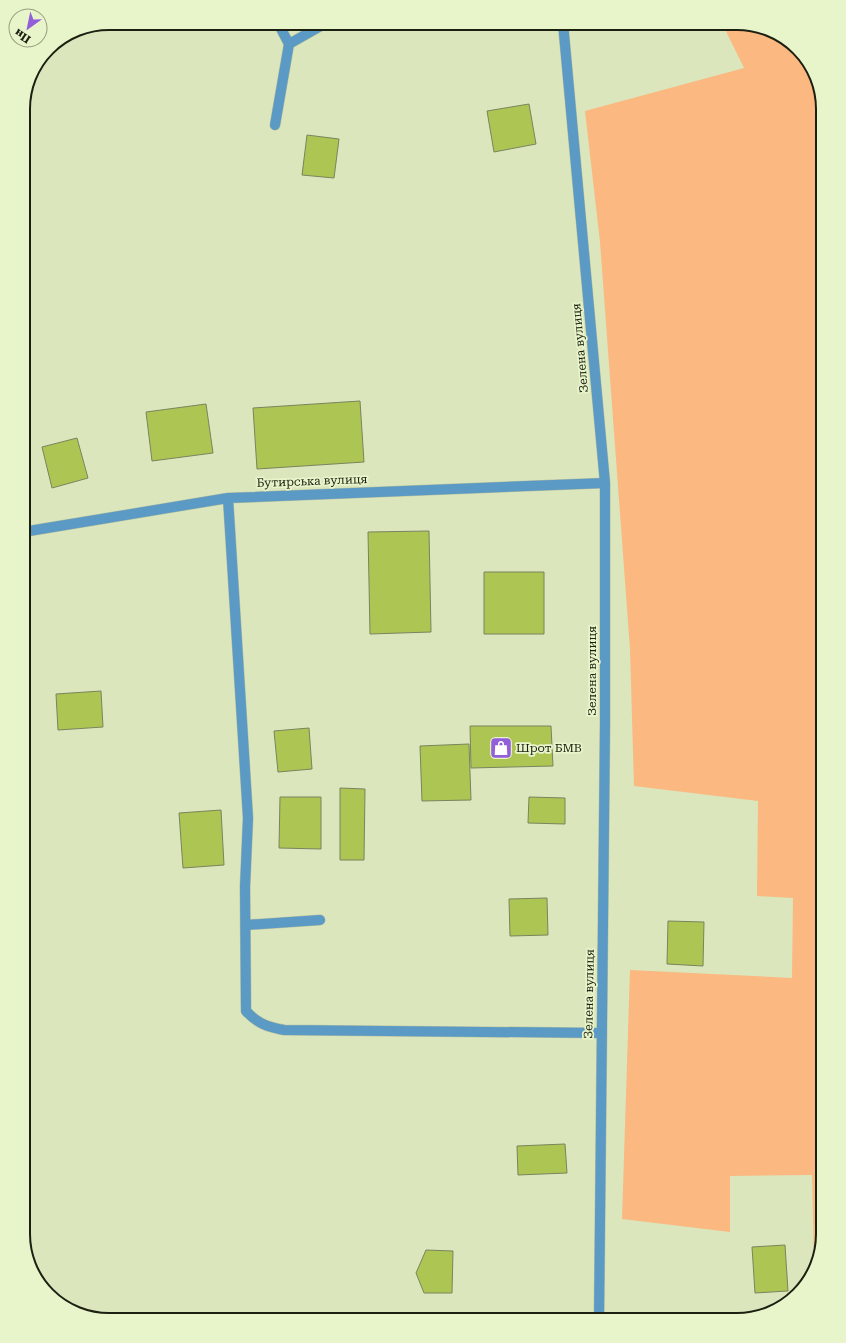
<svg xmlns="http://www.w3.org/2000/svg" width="846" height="1343" viewBox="0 0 846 1343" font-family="'Roboto Serif',serif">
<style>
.green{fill:#fbb880}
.building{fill:#acc553;stroke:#7a845e}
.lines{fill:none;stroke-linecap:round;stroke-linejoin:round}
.lane-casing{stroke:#b9c29e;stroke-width:11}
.street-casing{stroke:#b9c29e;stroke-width:11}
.lane{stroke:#5b9ac5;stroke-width:10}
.street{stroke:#5b9ac5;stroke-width:10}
.labels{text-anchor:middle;stroke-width:3.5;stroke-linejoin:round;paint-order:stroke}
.street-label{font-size:12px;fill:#1c2011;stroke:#e8f4ca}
.poi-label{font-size:12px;fill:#1c2011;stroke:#e8f4ca;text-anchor:start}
.rim{fill:none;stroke:#1c2011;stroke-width:2}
</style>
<rect width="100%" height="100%" fill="#dbe6bd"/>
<path class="green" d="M 722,23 L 743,23 L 785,37 L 814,71 L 823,109 L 823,1235 L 814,1263 L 812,1175 L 730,1176 L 730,1232 L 622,1219 L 630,970 L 792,978 L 793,898 L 757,896 L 758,801 L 634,786 L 630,649 L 600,242 L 585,111 L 744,68 Z"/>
<path class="building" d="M 529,104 L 536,144 L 494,152 L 487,111 Z
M 307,135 L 339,139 L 334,178 L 302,175 Z
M 360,401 L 364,462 L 257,469 L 253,408 Z
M 206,404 L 213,453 L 152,461 L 146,412 Z
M 77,438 L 88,478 L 52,488 L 42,447 Z
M 23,478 L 28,496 L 23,497 Z
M 429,531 L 431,632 L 370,634 L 368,532 Z
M 484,572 L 544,572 L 544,634 L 484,634 Z
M 101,691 L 103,727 L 58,730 L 56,694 Z
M 470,726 L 551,726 L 553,766 L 471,768 Z
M 309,728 L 312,769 L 278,772 L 274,731 Z
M 469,744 L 471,800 L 422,801 L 420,746 Z
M 340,788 L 365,789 L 364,860 L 340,860 Z
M 280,797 L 321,797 L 321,849 L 279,848 Z
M 529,797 L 565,798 L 565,824 L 528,823 Z
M 221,810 L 224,865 L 183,868 L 179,813 Z
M 547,898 L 548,935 L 510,936 L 509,899 Z
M 668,921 L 704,922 L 703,966 L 667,964 Z
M 565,1144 L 567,1173 L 518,1175 L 517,1146 Z
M 785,1245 L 788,1291 L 755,1293 L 752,1247 Z
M 426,1250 L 453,1251 L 452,1293 L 424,1293 L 416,1273 Z"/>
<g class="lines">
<g class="lane-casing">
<path id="lane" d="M 275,125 L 289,44
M 246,925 L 320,920"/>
</g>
<g class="street-casing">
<path id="street" d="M 278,23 L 289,44 L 326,23
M 563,23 L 605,483 L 605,724 L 599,1320
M 228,498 L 248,818 L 245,887 L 246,1011 C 258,1024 268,1027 284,1030 L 602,1033
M 23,532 L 228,498 L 605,483"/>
</g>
<use href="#lane" class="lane"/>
<use href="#street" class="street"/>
</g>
<defs>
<g id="shop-square" transform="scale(1.15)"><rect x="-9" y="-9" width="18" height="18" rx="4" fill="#925fd8" stroke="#e8f4ca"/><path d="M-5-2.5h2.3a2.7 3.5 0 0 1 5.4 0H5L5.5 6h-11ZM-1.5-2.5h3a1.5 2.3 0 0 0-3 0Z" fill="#fff"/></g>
</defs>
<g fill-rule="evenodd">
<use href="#shop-square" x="501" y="748"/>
</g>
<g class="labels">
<g class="street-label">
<text transform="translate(580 348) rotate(-95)" y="4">Зелена вулиця</text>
<text transform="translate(312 481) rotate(-2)" y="4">Бутирська вулиця</text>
<text transform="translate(592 671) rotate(-90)" y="4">Зелена вулиця</text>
<text transform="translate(589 994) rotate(-89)" y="4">Зелена вулиця</text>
</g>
<g class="poi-label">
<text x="516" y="752">Шрот БМВ</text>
</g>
</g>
<path d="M0 0H846V1343H0ZM109 30H737A79 79 0 0 1 816 109V1234A79 79 0 0 1 737 1313H109A79 79 0 0 1 30 1234V109A79 79 0 0 1 109 30Z" fill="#e8f4ca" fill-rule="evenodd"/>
<path class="rim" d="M109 30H737A79 79 0 0 1 816 109V1234A79 79 0 0 1 737 1313H109A79 79 0 0 1 30 1234V109A79 79 0 0 1 109 30Z"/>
<g transform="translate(28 28) rotate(213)"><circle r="19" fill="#e8f4ca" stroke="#969f80"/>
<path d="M0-3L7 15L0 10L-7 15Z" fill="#925fd8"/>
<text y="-6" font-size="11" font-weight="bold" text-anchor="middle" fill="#1c2011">Пн</text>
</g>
</svg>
